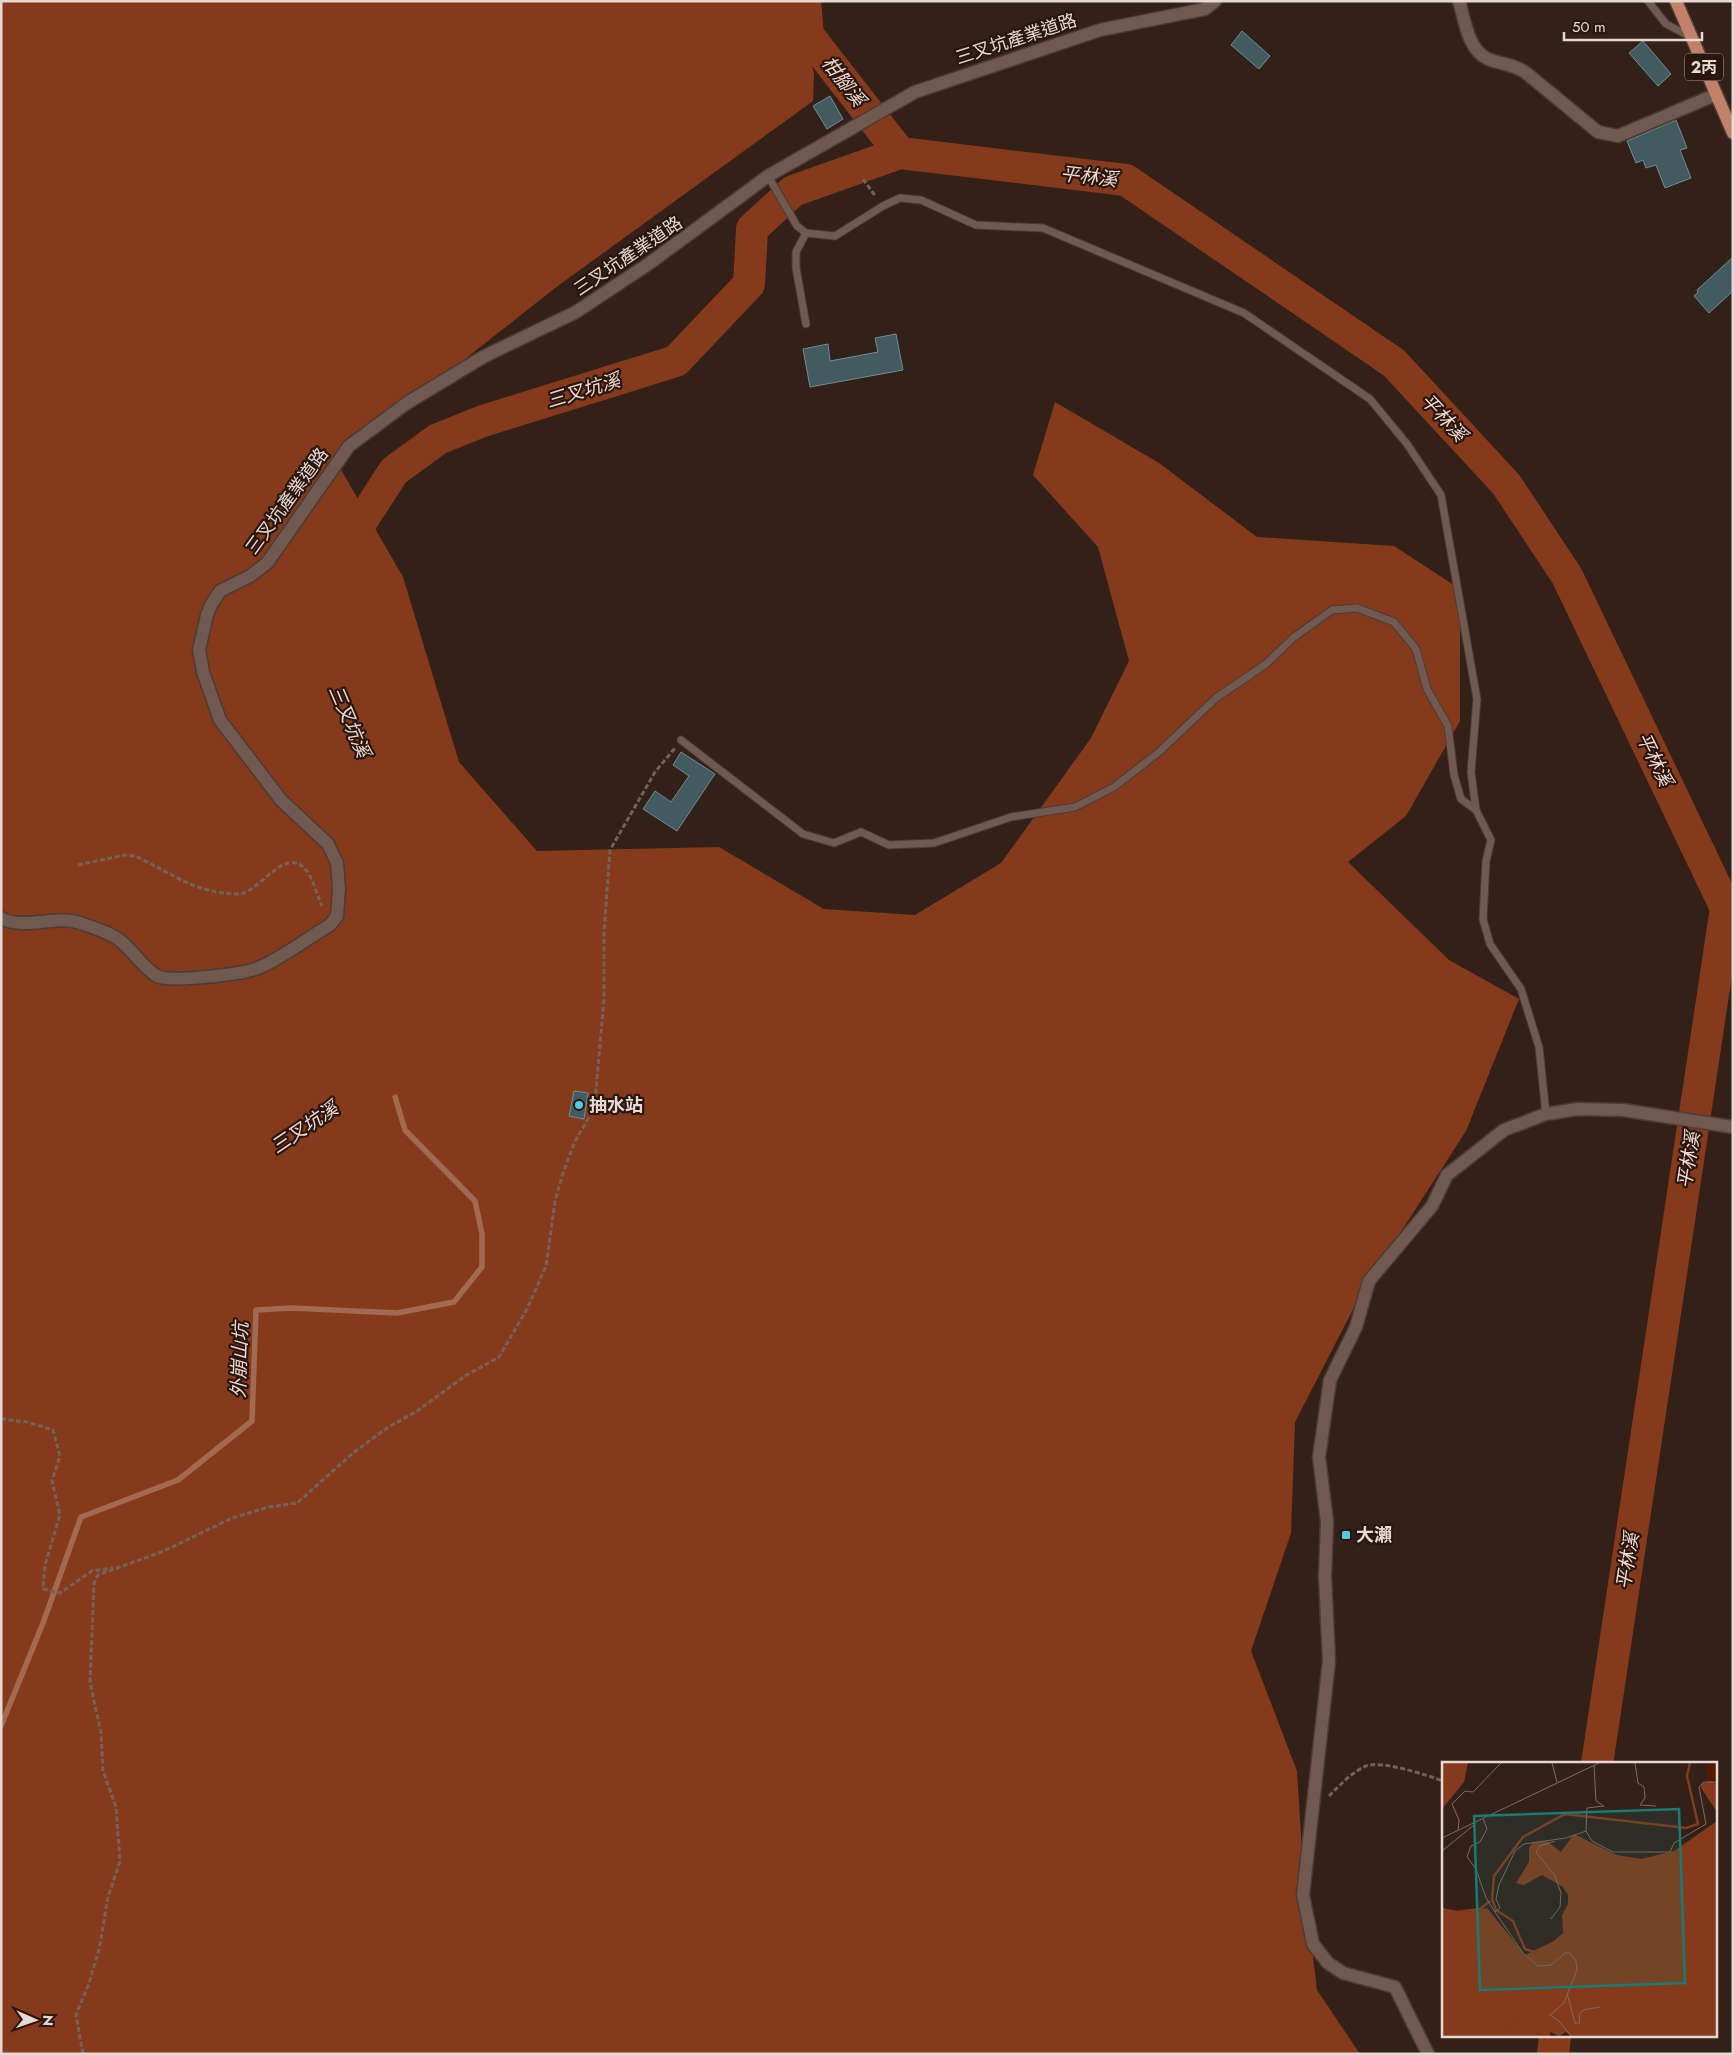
<svg xmlns="http://www.w3.org/2000/svg" width="1734" height="2055" viewBox="0 0 1734 2055" font-family="Jost,'Noto Sans TC',sans-serif">
<style>
.forest{fill:#853b1b}
.lines{fill:none;stroke-linecap:round;stroke-linejoin:round}
.stream{stroke:#a26a52;stroke-width:5.5}
.river{stroke:#853b1b;stroke-width:32}
.building{fill:#415b60;stroke:#718d93}
.service-casing{stroke:#4b3b36;stroke-width:9}
.minor-casing{stroke:#4b3b36;stroke-width:15}
.primary-casing{stroke:#4b3b36;stroke-width:15}
.path{stroke:#73625b;stroke-width:3;stroke-dasharray:5 2.5;stroke-linecap:butt}
.service{stroke:#6f5950;stroke-width:7}
.minor{stroke:#6f5950;stroke-width:12}
.primary{stroke:#c28269;stroke-width:12}
.poi-dot{fill:#55cadf;stroke:#28160f;stroke-width:2}
.labels{text-anchor:middle;stroke-width:4.5;stroke-linejoin:round;paint-order:stroke}
.shield{fill:#28160f;stroke:#ad9e98;stroke-width:1}
.shield-label{font-size:16px;font-weight:bold;fill:#e6d8d3}
.street-label{font-size:18px;fill:#e6d8d3;stroke:#28160f}
.poi-label{font-size:18px;font-weight:bold;fill:#e6d8d3;stroke:#28160f;text-anchor:start}
.water-label{font-size:19px;font-style:italic;fill:#f0d9d0;stroke:#28160f}
.inset-river{fill:none;stroke:#853b1b;stroke-width:2.5}
.inset-road{fill:none;stroke:#7b6a63;stroke-width:1}
.view{fill:#1a7b73;fill-opacity:0.15;stroke:#1a7b73;stroke-width:2.5}
.inset-edge{fill:none;stroke:#e6d8d3;stroke-width:2.5}
</style>
<rect width="100%" height="100%" fill="#332018"/>
<path class="forest" d="M 1,1 L 794,1 L 814,73 L 813,101 L 555,288 L 336,461 L 403,577 L 459,762 L 537,851 L 719,847 L 824,909 L 915,915 L 1001,863 L 1091,738 L 1129,661 L 1098,547 L 1033,475 L 1055,402 L 1159,463 L 1257,537 L 1394,546 L 1460,589 L 1460,721 L 1406,816 L 1348,862 L 1449,960 L 1519,999 L 1466,1131 L 1362,1292 L 1295,1422 L 1291,1533 L 1251,1651 L 1297,1771 L 1304,1882 L 1317,1990 L 1360,2054 L 1,2054 Z"/>
<g class="lines">
<path class="stream" d="M 1,1726 L 43,1623 L 81,1517 L 178,1480 L 252,1421 L 256,1310 L 292,1308 L 397,1313 L 454,1302 L 482,1267 L 482,1234 L 475,1201 L 405,1130 L 390,1080"/>
<path class="river" d="M 805,1 L 808,35 L 900,153
M 1,1025 L 41,1048 L 160,1145 L 262,1156 L 355,1093 L 472,1048 L 479,965 L 465,877 L 369,765 L 337,699 L 324,647 L 338,558 L 394,471 L 438,439 L 483,421 L 676,361 L 749,284 L 752,229 L 793,191 L 900,153 L 1126,180 L 1394,363 L 1506,484 L 1567,576 L 1726,908 L 1597,1764
M 1553,2054 L 1555,2036"/>
</g>
<path class="building" d="M 1242,31 L 1270,56 L 1259,69 L 1231,45 Z
M 1643,41 L 1671,74 L 1658,86 L 1629,53 Z
M 830,96 L 843,119 L 827,129 L 813,106 Z
M 1676,120 L 1687,148 L 1680,150 L 1691,178 L 1665,188 L 1656,165 L 1646,168 L 1643,160 L 1636,163 L 1627,141 Z
M 1733,257 L 1733,291 L 1709,313 L 1694,296 L 1698,292 L 1697,290 Z
M 896,334 L 903,370 L 810,387 L 803,349 L 828,344 L 830,361 L 878,352 L 875,338 Z
M 681,752 L 715,774 L 677,831 L 643,809 L 655,791 L 671,802 L 689,776 L 673,765 Z
M 574,1091 L 588,1093 L 584,1119 L 569,1116 Z"/>
<g class="lines">
<g class="service-casing">
<path id="service" d="M 1648,1 L 1666,24 L 1689,36
M 768,176 L 797,226 L 806,233 L 835,236 L 883,206 L 900,198 L 921,200 L 976,225 L 1043,228 L 1244,313 L 1370,399 L 1407,444 L 1441,495 L 1477,699 L 1471,772 L 1476,810 L 1491,840 L 1486,861 L 1483,919 L 1490,944 L 1521,989 L 1539,1047 L 1546,1114
M 806,324 L 796,268 L 796,252 L 806,233
M 681,740 L 803,834 L 834,843 L 861,832 L 889,845 L 934,843 L 1011,817 L 1075,807 L 1114,787 L 1159,752 L 1216,698 L 1266,664 L 1293,638 L 1332,610 L 1357,608 L 1394,622 L 1416,649 L 1427,689 L 1448,726 L 1454,775 L 1461,799 L 1476,810"/>
</g>
<g class="minor-casing">
<path id="minor" d="M 1459,1 C 1465,21 1468,50 1488,59 C 1502,65 1509,62 1525,72 L 1598,132 L 1618,136 L 1715,95
M 1,918 C 25,931 55,914 80,923 C 92,927 108,932 118,939 C 132,949 142,967 157,976 C 169,983 244,974 258,968 C 279,960 309,937 330,925 L 337,916 L 339,889 L 337,863 L 328,844 L 281,800 L 220,720 L 203,672 L 199,650 L 207,615 L 211,605 L 220,591 L 250,576 L 267,563 L 349,446 L 407,403 L 483,357 L 576,312 L 647,265 L 768,176 L 915,92 L 1100,30 L 1205,9 L 1215,1
M 1428,2054 L 1395,1987 L 1343,1973 L 1328,1963 L 1313,1944 L 1303,1895 L 1329,1661 L 1325,1576 L 1327,1522 L 1319,1457 L 1330,1380 L 1356,1327 L 1369,1281 L 1432,1206 L 1447,1175 L 1504,1130 L 1546,1114 L 1578,1109 L 1623,1110 L 1733,1127"/>
</g>
<g class="primary-casing">
<path id="primary" d="M 1676,1 L 1733,133"/>
</g>
<path class="path" d="M 863,179 L 876,197
M 78,865 L 125,855 L 135,856 C 172,873 194,893 237,894 C 251,895 270,870 285,864 C 309,855 314,889 322,906
M 1,1419 L 27,1422 L 53,1430 L 60,1456 L 52,1481 L 60,1515 L 45,1565 L 43,1589 L 60,1593 L 92,1571 L 113,1568
M 1329,1796 C 1340,1785 1352,1772 1366,1766 C 1381,1760 1427,1775 1443,1781
M 83,2054 L 76,2015 L 88,1986 L 99,1950 L 108,1897 L 120,1861 L 116,1807 L 103,1771 L 101,1733 L 90,1682 L 94,1583 L 98,1575 L 164,1551 L 232,1518 L 269,1507 L 297,1503 L 353,1453 L 387,1428 L 417,1411 L 465,1376 L 499,1357 L 527,1309 L 546,1266 L 555,1201 L 563,1173 L 575,1141 L 588,1119 L 595,1101 L 604,999 L 604,932 L 610,850 L 655,772 L 675,748"/>
<use href="#service" class="service"/>
<use href="#minor" class="minor"/>
<use href="#primary" class="primary"/>
</g>
<g class="poi-dot">
<circle cx="579" cy="1105" r="5"/>
<rect x="1341" y="1530" width="10" height="10" rx="2.5"/>
</g>
<g class="labels">
<rect class="shield" x="1685" y="53.5" width="38" height="27" rx="4"/>
<g class="shield-label">
<text x="1704" y="73">2丙</text>
</g>
<g class="street-label">
<text transform="translate(1016 39) rotate(-18)" y="6">三叉坑產業道路</text>
<text transform="translate(628 256) rotate(-34)" y="6">三叉坑產業道路</text>
<text transform="translate(287 501) rotate(-54)" y="6">三叉坑產業道路</text>
</g>
<g class="poi-label">
<text x="589" y="1111">抽水站</text>
<text x="1356" y="1541">大瀨</text>
</g>
<g class="water-label">
<text transform="translate(844 81) rotate(52)" y="7">柑腳溪</text>
<text transform="translate(1089 176) rotate(7)" y="7">平林溪</text>
<text transform="translate(583 390) rotate(-17)" y="7">三叉坑溪</text>
<text transform="translate(1444 417) rotate(47)" y="7">平林溪</text>
<text transform="translate(350 721) rotate(67)" y="7">三叉坑溪</text>
<text transform="translate(1655 759) rotate(64)" y="7">平林溪</text>
<text transform="translate(304 1127) rotate(-34)" y="7">三叉坑溪</text>
<text transform="translate(1688 1160) rotate(-81)" y="7">平林溪</text>
<text transform="translate(239 1360) rotate(-88)" y="7">外崩山坑</text>
<text transform="translate(1627 1561) rotate(-81)" y="7">平林溪</text>
</g>
</g>
<g transform="translate(1442 1762)">
<rect width="275" height="275" fill="#332018"/>
<path d="M 265,1 L 275,1 L 275,19 L 264,18 Z" fill="#551900"/>
<path d="M 0,1 L 26,1 L 22,20 L 0,47 ZM 268,19 L 275,21 L 275,50 L 259,26 L 260,22 ZM 275,59 L 275,274 L 129,274 L 124,270 L 117,274 L 108,270 L 108,274 L 0,274 L 0,148 L 24,150 L 45,146 L 83,193 L 112,179 L 121,171 L 120,153 L 126,142 L 126,133 L 121,125 L 100,113 L 82,123 L 74,121 L 87,100 L 87,86 L 91,80 L 105,79 L 119,90 L 132,72 L 175,93 L 199,97 L 232,89 Z" fill="#853b1b"/>
<path class="inset-river" d="M 0,147 L 14,150 L 38,147 L 48,139M 144,185 L 163,175 L 168,184 L 168,198 L 179,198 L 189,215 L 210,222 L 220,231 L 233,232 L 239,243 L 275,237M 131,246 L 152,208 L 152,198 L 141,177 L 124,178 L 101,193 L 83,187 L 71,159 L 54,148 L 50,137 L 52,114 L 81,75 L 123,52 L 244,66 L 256,62 L 245,14 L 248,1M 113,250 L 124,252 L 139,274M 54,274 L 95,245 L 109,248"/>
<path class="inset-road" d="M 110,1 L 115,20M 193,1 L 196,21 L 202,25 L 203,36 L 198,43 L 214,44M 152,3 L 154,39 L 162,44 L 145,46 L 144,69 L 150,79 L 171,90 L 228,90 L 232,81 L 264,62 L 257,25 L 262,20 L 275,20M 41,56 L 45,67 L 38,80 L 29,84 L 25,95 L 34,107 L 44,136 L 53,150 L 81,191 L 96,204 L 109,203 L 123,191 L 128,191 L 134,199 L 135,208 L 122,241 L 108,253 L 117,259 L 129,274M 16,68 L 17,58 L 10,42 L 23,29 L 31,30 L 59,1M 0,76 L 157,1M 0,89 L 33,62M 53,150 L 58,146 L 54,137 L 57,123 L 73,89 L 82,82 L 124,76 L 144,69M 109,157 L 118,145 L 119,131 L 113,114 L 94,90 L 98,84 L 113,79M 125,231 L 133,261 L 138,261 L 137,253 L 141,248 L 158,245"/>
<path class="view" d="M 237,47 L 243,221 L 38,228 L 32,54 Z"/>
<rect width="275" height="275" class="inset-edge"/>
</g>
<rect width="1734" height="2055" fill="none" stroke="#e6d8d3" stroke-width="5"/>
<g transform="translate(35 2020) rotate(92)" stroke="#28160f" stroke-width="4" paint-order="stroke">
<path d="M0-4L9 19L0 12L-9 19Z" fill="#e6d8d3"/>
<text y="-8" font-size="14" font-weight="bold" text-anchor="middle" fill="#e6d8d3">N</text>
</g>
<path d="M1564 32v8h138v-8" fill="none" stroke="#e6d8d3" stroke-width="2.5"/>
<text x="1572" y="32" font-size="15" fill="#e6d8d3" stroke="#28160f" stroke-width="4" paint-order="stroke">50 m</text>
</svg>
